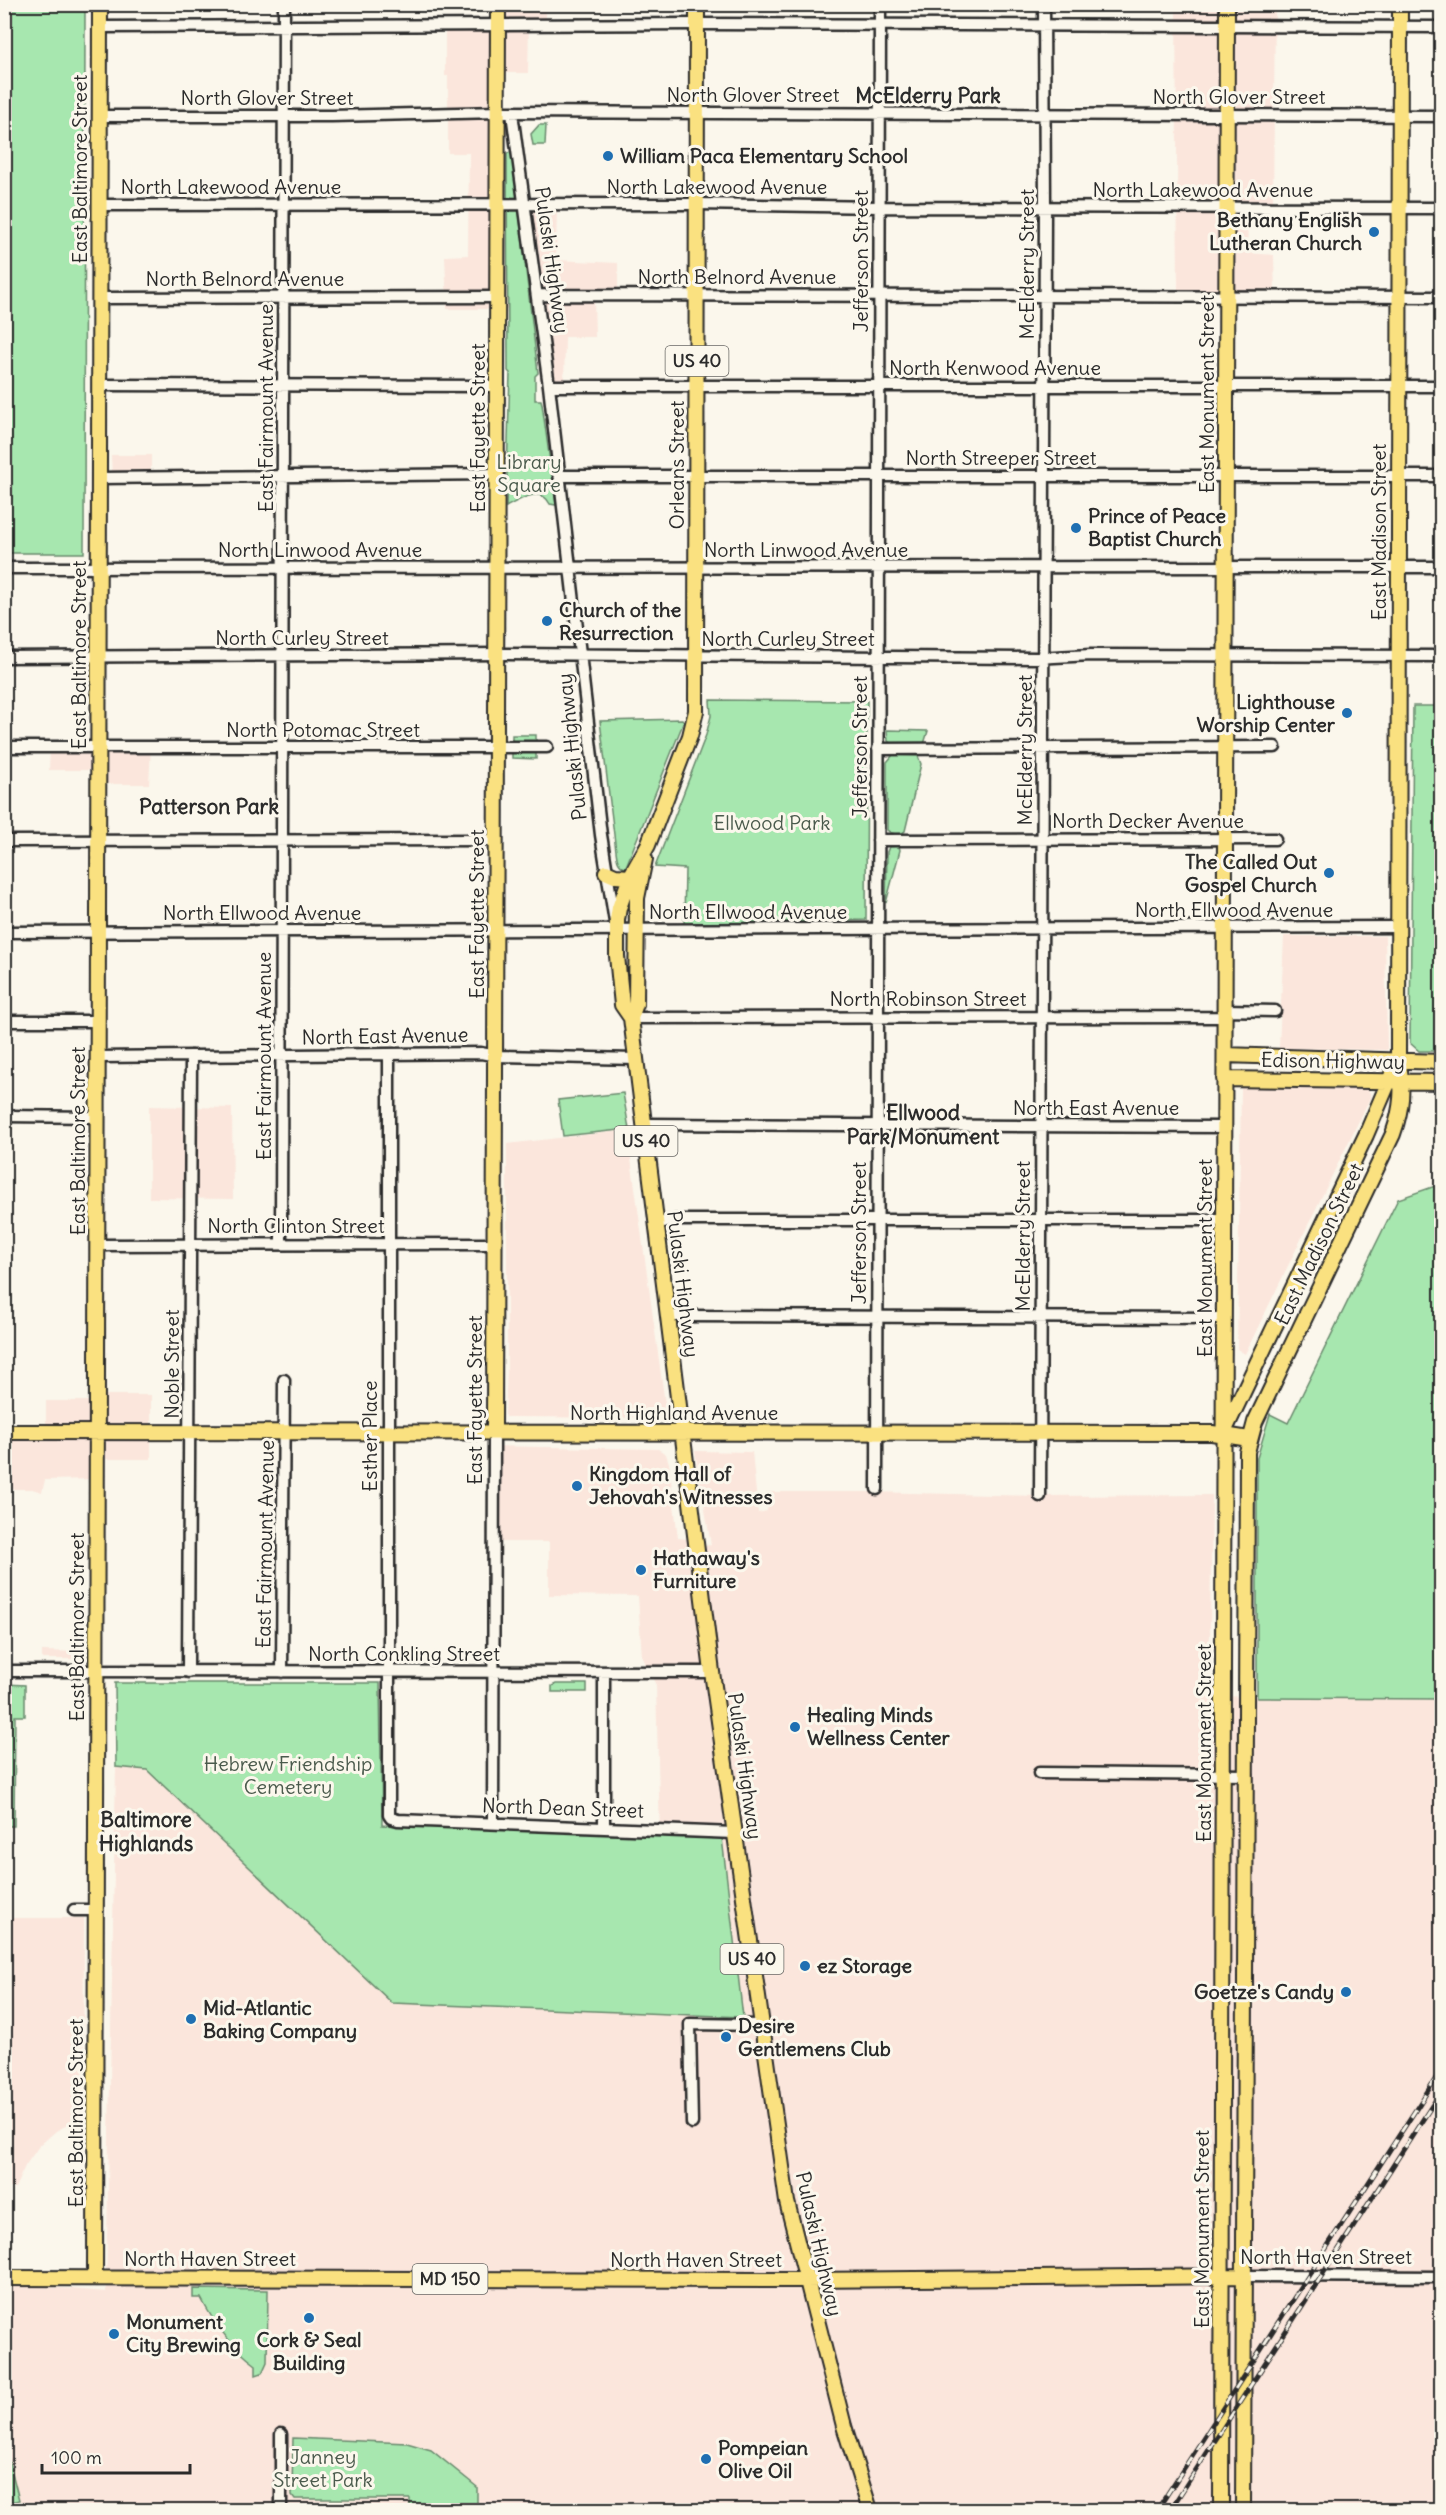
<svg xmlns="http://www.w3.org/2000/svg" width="1446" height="2515" viewBox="0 0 1446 2515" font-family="Delius,sans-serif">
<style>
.built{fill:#fbe6dc}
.green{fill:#a7e7af;stroke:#69896d;stroke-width:1.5}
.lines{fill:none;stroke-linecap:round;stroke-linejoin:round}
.minor-casing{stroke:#2b2b2b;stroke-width:15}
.major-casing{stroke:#2b2b2b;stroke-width:18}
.minor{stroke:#fbf7ec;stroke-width:10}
.major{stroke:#fae180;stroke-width:14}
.rail-casing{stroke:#2b2b2b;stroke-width:5}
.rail{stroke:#fbf7ec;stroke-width:3;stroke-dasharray:9;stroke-linecap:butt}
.poi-dot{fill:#1f6fb2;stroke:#fbf7ec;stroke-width:2}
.labels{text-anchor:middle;stroke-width:6;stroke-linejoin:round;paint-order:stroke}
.shield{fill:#fbf7ec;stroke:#696865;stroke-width:1.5}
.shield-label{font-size:18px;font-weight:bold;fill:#2b2b2b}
.street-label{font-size:20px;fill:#2b2b2b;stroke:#fbf7ec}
.poi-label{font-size:20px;font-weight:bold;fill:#2b2b2b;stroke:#fbf7ec;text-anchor:start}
.park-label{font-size:20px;fill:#4a5a4c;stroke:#fbf7ec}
.neighbourhood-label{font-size:21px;font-weight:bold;fill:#2b2b2b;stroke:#fbf7ec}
</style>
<rect width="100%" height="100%" fill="#fbf7ec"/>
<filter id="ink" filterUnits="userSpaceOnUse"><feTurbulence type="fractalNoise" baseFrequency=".0167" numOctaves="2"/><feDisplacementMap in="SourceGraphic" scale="12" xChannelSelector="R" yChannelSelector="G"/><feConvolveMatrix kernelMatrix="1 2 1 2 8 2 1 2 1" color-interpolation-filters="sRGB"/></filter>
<g filter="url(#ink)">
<path class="built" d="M 498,5 L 546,5 L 546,24 L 529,24 L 528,73 L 500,73 L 499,203 L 557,203 L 556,260 L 618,263 L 618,295 L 594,296 L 595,337 L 565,337 L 564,387 L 550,387 L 540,309 L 447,309 L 445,256 L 468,255 L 469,153 L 448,153 L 448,76 L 445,76 L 445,24 L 498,23 Z
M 1176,5 L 1275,5 L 1273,208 L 1247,207 L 1248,253 L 1274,255 L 1275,296 L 1178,296 Z
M 111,455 L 151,455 L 151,477 L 112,476 Z
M 50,748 L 151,748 L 149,784 L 99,784 L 99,770 L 49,770 Z
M 1284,936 L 1385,936 L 1387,1050 L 1279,1048 Z
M 1241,1087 L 1368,1089 L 1371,1096 L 1245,1354 L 1237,1349 Z
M 149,1106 L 232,1108 L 233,1199 L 149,1198 Z
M 627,1130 L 667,1418 L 505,1417 L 507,1369 L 507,1144 Z
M 97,1395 L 151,1395 L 151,1459 L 97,1459 L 97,1479 L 45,1480 L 42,1492 L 32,1489 L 7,1489 L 7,1433 L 46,1433 L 46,1401 L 97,1401 Z
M 494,1446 L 658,1449 L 666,1454 L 669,1463 L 678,1538 L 696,1540 L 697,1547 L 711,1545 L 695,1451 L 752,1452 L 758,1513 L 767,1511 L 766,1492 L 871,1492 L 1040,1496 L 1212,1495 L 1209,1696 L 1441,1699 L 1441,2510 L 477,2510 L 477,2487 L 431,2450 L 406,2443 L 293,2438 L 292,2495 L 295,2499 L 410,2499 L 410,2510 L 5,2510 L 4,2283 L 106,2292 L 116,1767 L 147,1770 L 392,2003 L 742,2017 L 722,1838 L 660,1836 L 656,1685 L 642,1658 L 638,1596 L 549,1595 L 549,1542 L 492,1542 Z
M 42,1651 L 82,1652 L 82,1659 L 42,1659 Z
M 4,1918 L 84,1918 L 83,2117 L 56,2131 L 39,2146 L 25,2166 L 15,2188 L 4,2188 Z"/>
<path class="green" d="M 5,4 L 85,5 L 84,553 L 5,553 Z
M 539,125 L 546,125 L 545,145 L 533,145 L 531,134 Z
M 512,152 L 538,373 L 535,376 L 535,400 L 541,400 L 542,404 L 556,505 L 550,504 C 541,485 519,500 506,507 L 510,373 L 508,371 L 507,153 Z
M 710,700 L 867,701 L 866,920 L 684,924 L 685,869 L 655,867 L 706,735 L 711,716 Z
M 1413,706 L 1441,706 L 1441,1051 L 1419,1051 L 1410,1043 Z
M 682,719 L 684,721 L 627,864 L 625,868 C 617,865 617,858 616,851 L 600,721 Z
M 887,730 L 928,731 L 924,744 L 891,743 L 888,741 Z
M 512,735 L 536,735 L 536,742 L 512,742 Z
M 512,751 L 536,751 L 536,759 L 512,758 Z
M 893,755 L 918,756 L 921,764 L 905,831 C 900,836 891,834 887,830 L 887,762 Z
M 899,846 L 900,850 L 886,903 L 887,852 L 889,847 Z
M 623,1093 L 629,1129 L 563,1136 L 558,1100 Z
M 1441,1184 L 1441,1699 L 1257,1698 L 1257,1458 L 1270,1414 L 1288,1423 L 1398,1199 Z
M 115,1683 L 380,1683 L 382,1825 L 722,1838 L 743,2017 L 392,2003 L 147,1770 L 116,1767 Z
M 5,1684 L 25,1685 L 25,1716 L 15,1716 L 14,1826 L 5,1826 Z
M 556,1684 L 587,1684 L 587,1692 L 552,1692 L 552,1686 Z
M 193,2289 L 268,2290 L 267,2362 L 262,2373 L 256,2375 L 256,2365 C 233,2348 214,2324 201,2298 L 193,2298 Z
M 293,2438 L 407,2443 L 431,2450 L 477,2487 L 477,2510 L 410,2510 L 410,2499 L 295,2499 L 292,2495 Z
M 4,2441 L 19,2500 L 11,2502 L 5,2499 Z"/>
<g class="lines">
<g class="minor-casing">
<path id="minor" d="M 100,27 L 697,24 L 1442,27
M 512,113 L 549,386 L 601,835 L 615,922
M 100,116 L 332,116 L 499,112 L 1442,116
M 100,205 L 697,204 L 879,207 L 1442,208
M 537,295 L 1442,297
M 100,298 L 498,297
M 100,385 L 498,386
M 549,386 L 1442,386
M 560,476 L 1442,476
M 99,478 L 498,474
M 4,568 L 1442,567
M 4,657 L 507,654 L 1036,658 L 1091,655 L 1442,656
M 4,747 L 547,747
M 878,749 L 1275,747
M 878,840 L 1275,839
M 4,841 L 496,840
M 4,932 L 1398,927
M 1225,1010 L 1275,1011
M 631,1018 L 1225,1017
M 4,1021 L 98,1021
M 389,1054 L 389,1815 L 391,1818 L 398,1820 L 734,1833
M 98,1057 L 481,1053 L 496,1056 L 636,1059
M 4,1116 L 97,1117
M 644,1124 L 1225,1127
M 656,1223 L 677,1220 L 1224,1220
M 281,1244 L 284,4
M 97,1245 L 495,1244
M 667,1316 L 1224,1318
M 877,1489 L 880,4
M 1040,1496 L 1045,207 L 1044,4
M 4,1671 L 712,1672
M 188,1672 L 191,1056
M 282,1672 L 284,1380
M 1039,1773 L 1247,1775
M 493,1823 L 494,1431
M 604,1828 L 604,1672
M 74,1910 L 96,1910
M 692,2123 L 690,2024 L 761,2025
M 1244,2276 L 1442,2277
M 281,2434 L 281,2510"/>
</g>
<g class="major-casing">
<path id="major" d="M 697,4 L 696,711 L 690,736 L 648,845 L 630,877 L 619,908 L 617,920 L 617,956 L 622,1005 L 631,1018 L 712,1672 L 787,2202 L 844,2426 L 870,2510
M 606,872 L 615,876 L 630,877
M 631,1018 L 636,1004 L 637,898 L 645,859
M 1225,1055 L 1442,1062
M 1224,1079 L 1442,1082
M 1226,1428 L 1366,1135 L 1398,1060
M 494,1431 L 498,4
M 4,1432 L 1212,1433 L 1249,1439
M 4,2278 L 805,2280 L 1244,2276
M 95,2278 L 100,4
M 1221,2510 L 1227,4
M 1243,2510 L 1247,1452 L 1255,1422 L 1393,1134 C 1402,1109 1404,1087 1398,1060 L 1400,4"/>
</g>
<use href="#minor" class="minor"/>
<use href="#major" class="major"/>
<g class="rail-casing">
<path id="rail" d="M 1157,2510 L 1442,2069
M 1170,2510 L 1442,2090"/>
</g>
<use href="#rail" class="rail"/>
</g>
</g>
<g class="poi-dot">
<circle cx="608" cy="156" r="6"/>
<circle cx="1374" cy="232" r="6"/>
<circle cx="1076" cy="528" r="6"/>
<circle cx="547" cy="621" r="6"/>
<circle cx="1347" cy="713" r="6"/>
<circle cx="1329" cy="873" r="6"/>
<circle cx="577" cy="1486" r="6"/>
<circle cx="641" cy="1570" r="6"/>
<circle cx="795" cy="1727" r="6"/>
<circle cx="805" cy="1966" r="6"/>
<circle cx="1346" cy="1992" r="6"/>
<circle cx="191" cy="2019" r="6"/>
<circle cx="726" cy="2037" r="6"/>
<circle cx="309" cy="2318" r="6"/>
<circle cx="114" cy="2334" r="6"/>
<circle cx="706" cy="2459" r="6"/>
</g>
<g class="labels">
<g class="shield">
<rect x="665.5" y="346" width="63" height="30" rx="4.5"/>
<rect x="614.5" y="1126" width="63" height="30" rx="4.5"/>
<rect x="720.5" y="1944" width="63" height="30" rx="4.5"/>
<rect x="412.5" y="2264" width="75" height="30" rx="4.5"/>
</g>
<g class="shield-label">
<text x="697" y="367">US 40</text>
<text x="646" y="1147">US 40</text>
<text x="752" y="1965">US 40</text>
<text x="450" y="2285">MD 150</text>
</g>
<g class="street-label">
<text x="753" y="102">North Glover Street</text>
<text x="1239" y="104">North Glover Street</text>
<text x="267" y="105">North Glover Street</text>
<text transform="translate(80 169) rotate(-90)" y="7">East Baltimore Street</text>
<text x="231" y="194">North Lakewood Avenue</text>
<text x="717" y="194">North Lakewood Avenue</text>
<text x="1203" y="197">North Lakewood Avenue</text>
<text transform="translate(552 260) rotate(82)" y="7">Pulaski Highway</text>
<text transform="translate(861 261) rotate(-90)" y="7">Jefferson Street</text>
<text transform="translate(1027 264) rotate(-90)" y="7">McElderry Street</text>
<text x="737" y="284">North Belnord Avenue</text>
<text x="245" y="286">North Belnord Avenue</text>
<text x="995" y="375">North Kenwood Avenue</text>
<text transform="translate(1207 394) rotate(-90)" y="7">East Monument Street</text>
<text transform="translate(266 408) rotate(-90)" y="7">East Fairmount Avenue</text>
<text transform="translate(478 428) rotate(-90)" y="7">East Fayette Street</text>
<text x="1001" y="465">North Streeper Street</text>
<text transform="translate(677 465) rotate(-90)" y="7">Orleans Street</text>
<text transform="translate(1379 532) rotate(-90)" y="7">East Madison Street</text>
<text x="320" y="557">North Linwood Avenue</text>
<text x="806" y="557">North Linwood Avenue</text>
<text x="302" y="645">North Curley Street</text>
<text x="788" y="646">North Curley Street</text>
<text transform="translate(79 655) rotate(-90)" y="7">East Baltimore Street</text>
<text x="323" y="737">North Potomac Street</text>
<text transform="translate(572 747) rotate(-96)" y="7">Pulaski Highway</text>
<text transform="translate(860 747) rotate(-90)" y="7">Jefferson Street</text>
<text transform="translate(1025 750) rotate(-90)" y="7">McElderry Street</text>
<text x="1148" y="828">North Decker Avenue</text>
<text x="1234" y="917">North Ellwood Avenue</text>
<text x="748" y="919">North Ellwood Avenue</text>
<text x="262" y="920">North Ellwood Avenue</text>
<text transform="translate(477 914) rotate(-90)" y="7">East Fayette Street</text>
<text x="928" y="1006">North Robinson Street</text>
<text transform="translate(385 1036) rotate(-1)" y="7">North East Avenue</text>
<text transform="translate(264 1056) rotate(-90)" y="7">East Fairmount Avenue</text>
<text transform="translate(1333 1061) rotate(1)" y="7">Edison Highway</text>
<text x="1096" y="1115">North East Avenue</text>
<text transform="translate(78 1141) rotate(-90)" y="7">East Baltimore Street</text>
<text x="296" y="1233">North Clinton Street</text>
<text transform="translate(859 1233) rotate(-90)" y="7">Jefferson Street</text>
<text transform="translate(1023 1236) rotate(-90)" y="7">McElderry Street</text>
<text transform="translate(1319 1244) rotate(-64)" y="7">East Madison Street</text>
<text transform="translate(1205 1258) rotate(-90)" y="7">East Monument Street</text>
<text transform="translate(683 1284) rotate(83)" y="7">Pulaski Highway</text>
<text transform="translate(172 1364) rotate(-90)" y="7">Noble Street</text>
<text transform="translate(475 1400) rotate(-90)" y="7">East Fayette Street</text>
<text x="674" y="1420">North Highland Avenue</text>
<text transform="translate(370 1436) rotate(-90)" y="7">Esther Place</text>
<text transform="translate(265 1544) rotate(-89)" y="7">East Fairmount Avenue</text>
<text transform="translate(77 1627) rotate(-90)" y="7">East Baltimore Street</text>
<text x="404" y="1661">North Conkling Street</text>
<text transform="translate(1204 1743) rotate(-90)" y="7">East Monument Street</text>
<text transform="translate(745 1766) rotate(82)" y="7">Pulaski Highway</text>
<text transform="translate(563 1808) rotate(2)" y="7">North Dean Street</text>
<text transform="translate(76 2113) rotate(-90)" y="7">East Baltimore Street</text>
<text transform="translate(1202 2229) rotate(-90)" y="7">East Monument Street</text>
<text transform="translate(819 2244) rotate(77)" y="7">Pulaski Highway</text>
<text x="1326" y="2264">North Haven Street</text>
<text x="210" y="2266">North Haven Street</text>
<text x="696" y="2267">North Haven Street</text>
</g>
<g class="poi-label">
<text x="620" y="163">William Paca Elementary School</text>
<text x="1362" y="227" text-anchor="end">Bethany English<tspan x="1362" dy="23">Lutheran Church</tspan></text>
<text x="1088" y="523">Prince of Peace<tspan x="1088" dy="23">Baptist Church</tspan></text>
<text x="559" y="617">Church of the<tspan x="559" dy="23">Resurrection</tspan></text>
<text x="1335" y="709" text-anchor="end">Lighthouse<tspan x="1335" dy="23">Worship Center</tspan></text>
<text x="1317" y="869" text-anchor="end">The Called Out<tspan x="1317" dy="23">Gospel Church</tspan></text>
<text x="589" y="1481">Kingdom Hall of<tspan x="589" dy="23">Jehovah's Witnesses</tspan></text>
<text x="653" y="1565">Hathaway's<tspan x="653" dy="23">Furniture</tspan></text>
<text x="807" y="1722">Healing Minds<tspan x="807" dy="23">Wellness Center</tspan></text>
<text x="817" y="1973">ez Storage</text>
<text x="1334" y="1999" text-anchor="end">Goetze's Candy</text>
<text x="203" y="2015">Mid-Atlantic<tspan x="203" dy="23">Baking Company</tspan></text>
<text x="738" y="2033">Desire<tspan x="738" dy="23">Gentlemens Club</tspan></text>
<text x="126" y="2329">Monument<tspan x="126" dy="23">City Brewing</tspan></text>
<text x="309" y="2347" text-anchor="middle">Cork &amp; Seal<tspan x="309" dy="23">Building</tspan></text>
<text x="718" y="2455">Pompeian<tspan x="718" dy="23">Olive Oil</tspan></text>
</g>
<g class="park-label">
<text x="529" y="469">Library<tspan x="529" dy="23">Square</tspan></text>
<text x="772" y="830">Ellwood Park</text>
<text x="288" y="1771">Hebrew Friendship<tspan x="288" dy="23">Cemetery</tspan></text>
<text x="323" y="2464">Janney<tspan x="323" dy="23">Street Park</tspan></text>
</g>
<g class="neighbourhood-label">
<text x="928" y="103">McElderry Park</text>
<text x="209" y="814">Patterson Park</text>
<text x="923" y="1120">Ellwood<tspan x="923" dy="24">Park/Monument</tspan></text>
<text x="146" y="1827">Baltimore<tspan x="146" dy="24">Highlands</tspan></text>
</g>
</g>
<rect width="1446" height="2515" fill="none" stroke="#fbf7ec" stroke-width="24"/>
<rect x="12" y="12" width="1422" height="2491" fill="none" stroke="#2b2b2b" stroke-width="2" filter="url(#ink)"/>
<path d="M42 2464v9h148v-9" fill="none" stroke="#2b2b2b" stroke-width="3"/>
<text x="51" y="2464" font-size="18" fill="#2b2b2b" stroke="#fbf7ec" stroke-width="4.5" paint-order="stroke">100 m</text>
</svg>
